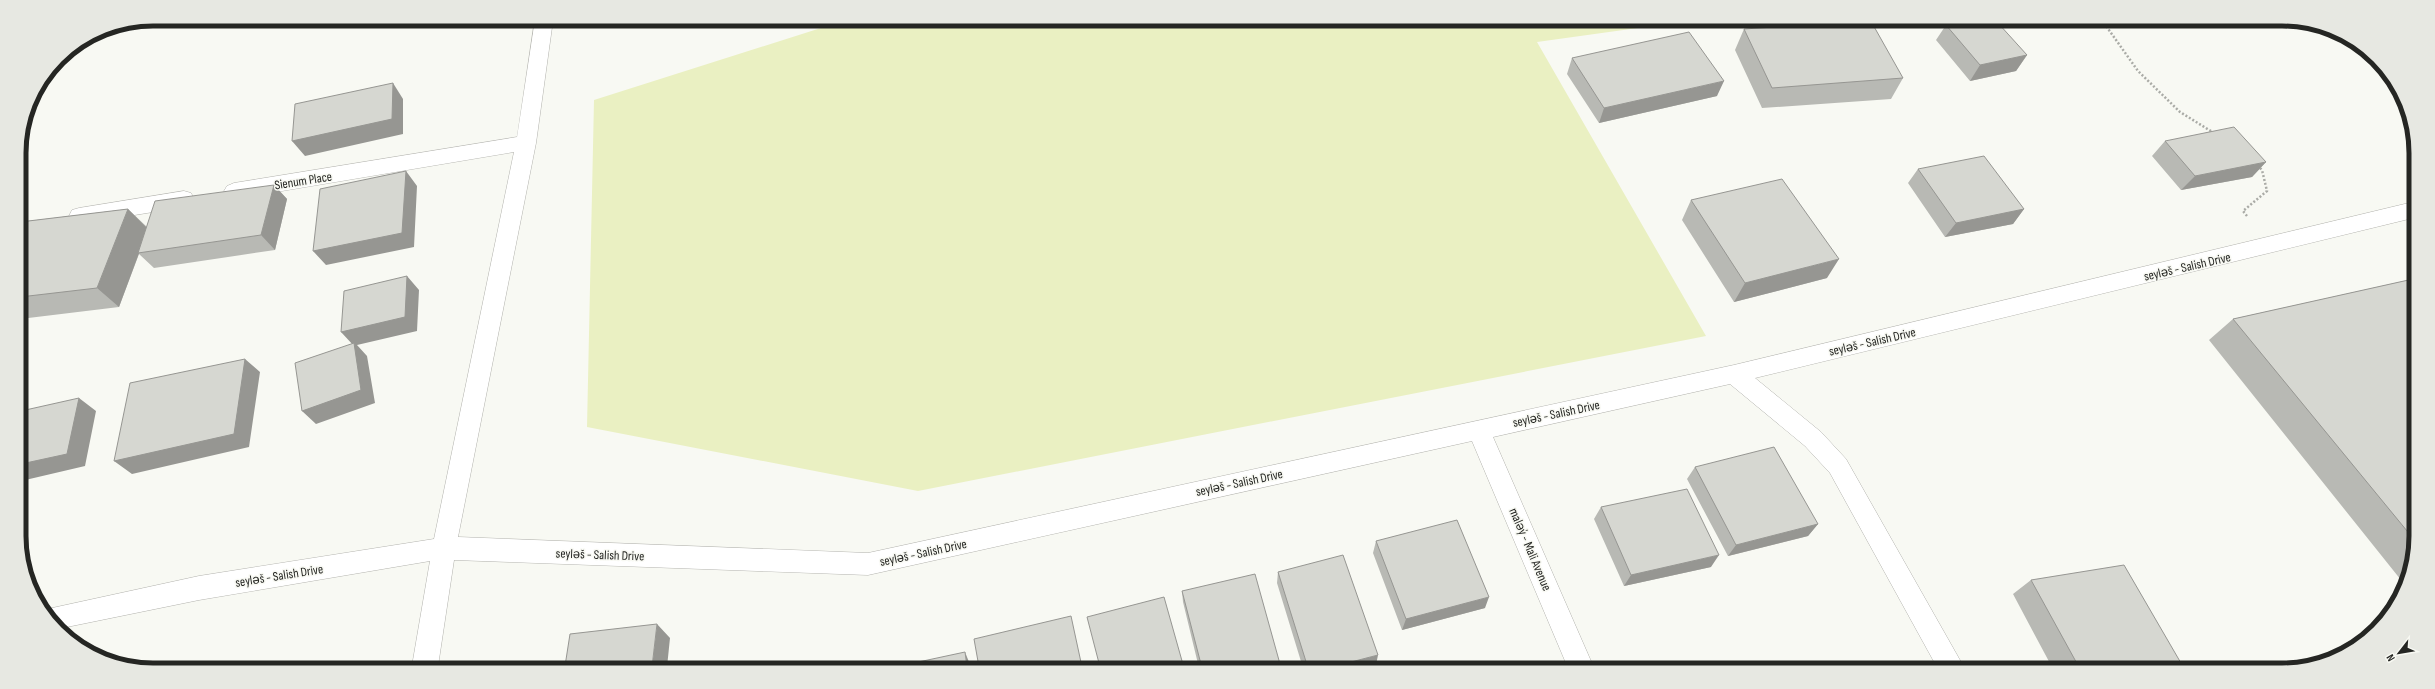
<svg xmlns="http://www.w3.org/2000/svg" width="2435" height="689" viewBox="0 0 2435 689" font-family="'Sofia Sans Condensed',sans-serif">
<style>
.green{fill:#eaf0c2}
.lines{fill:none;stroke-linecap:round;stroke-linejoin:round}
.minor-casing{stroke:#b2b2ad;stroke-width:1}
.path{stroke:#aaaba6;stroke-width:2.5;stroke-dasharray:2 2;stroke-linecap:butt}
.minor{fill:#fff;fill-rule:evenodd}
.wall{fill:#b8b9b4}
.shaded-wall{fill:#969692}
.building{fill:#d6d7d1;stroke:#969692}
.labels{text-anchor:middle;stroke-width:3;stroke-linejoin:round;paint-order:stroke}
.street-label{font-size:13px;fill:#252623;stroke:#f8f9f3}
.rim{fill:none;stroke:#252623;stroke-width:5}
</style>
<rect width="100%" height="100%" fill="#f8f9f3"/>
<path class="green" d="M 846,20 L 1681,22 L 1537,42 L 1706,336 L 918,491 L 587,427 L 594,100 Z"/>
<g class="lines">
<g class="minor-casing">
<path id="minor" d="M 535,20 L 553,20 L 536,143 L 458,537 L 868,553 L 1734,365 L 2413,202 L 2413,218 L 1755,378 L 1821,432 L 1846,459 L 1965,669 L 1938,669 L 1830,473 L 1805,446 L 1730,384 L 1493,437 L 1594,668 L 1568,668 L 1472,441 L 868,575 L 454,560 L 438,666 L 412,666 L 430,561 L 199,600 L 57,629 L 43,610 L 199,576 L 434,539 L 514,152 L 234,199 L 227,196 L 224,191 L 227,186 L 234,183 L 517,137 Z
M 184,191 L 191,193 L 194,199 L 191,205 L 184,207 L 79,224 L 72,222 L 69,216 L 72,210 L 79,208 Z"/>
</g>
<path class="path" d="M 2104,23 L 2138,71 L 2180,112 L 2214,133
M 2247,216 L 2243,211 L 2267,191 L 2262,170 L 2258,166"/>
<use href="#minor" class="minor"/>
</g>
<path class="wall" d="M 1946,25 L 2027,55 L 2016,71 L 1970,81 L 1936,40 Z
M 1744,29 L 1903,78 L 1891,99 L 1762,108 L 1735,50 Z
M 1572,58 L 1717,96 L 1599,123 L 1567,74 Z
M 2165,141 L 2266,162 L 2252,177 L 2181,190 L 2152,156 Z
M 1918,169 L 2024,209 L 2013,224 L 1945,237 L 1908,183 Z
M 274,185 L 287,199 L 275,250 L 154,268 L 139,254 L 119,307 L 20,319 L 20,222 L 128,209 L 147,227 Z
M 1691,200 L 1827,278 L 1734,302 L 1682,220 Z
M 2413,279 L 2411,570 L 2405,585 L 2209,340 L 2233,319 Z
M 1695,467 L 1818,524 L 1808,536 L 1728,556 L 1687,479 Z
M 1601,507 L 1711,567 L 1624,586 L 1594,519 Z
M 1376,541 L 1485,608 L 1402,630 L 1373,553 Z
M 1278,572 L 1376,665 L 1364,668 L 1303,668 L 1277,583 Z
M 2031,580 L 2185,670 L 2053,669 L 2013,594 Z
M 1182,591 L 1280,664 L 1280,668 L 1199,668 L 1183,602 Z"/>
<path class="shaded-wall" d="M 2027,55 L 2016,71 L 1970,81 L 1980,65 Z
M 1724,81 L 1717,96 L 1599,123 L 1604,108 Z
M 393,83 L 403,99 L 403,134 L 305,156 L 292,141 Z
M 2266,162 L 2252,177 L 2181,190 L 2195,176 Z
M 406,171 L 417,186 L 414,247 L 326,265 L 313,251 Z
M 274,185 L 287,199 L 275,250 L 261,235 Z
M 128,209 L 148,229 L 119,307 L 97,288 Z
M 2024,209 L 2013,224 L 1945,237 L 1956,223 Z
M 1839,259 L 1827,278 L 1734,302 L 1745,283 Z
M 407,276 L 419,290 L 417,331 L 357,345 L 367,356 L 375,403 L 316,424 L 302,411 L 354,346 L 341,332 Z
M 245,359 L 260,372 L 249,447 L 132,474 L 114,461 Z
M 79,398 L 96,411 L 85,466 L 21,481 L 21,464 Z
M 1818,524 L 1808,536 L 1728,556 L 1736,545 Z
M 1719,555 L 1711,567 L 1624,586 L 1631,575 Z
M 1489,597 L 1485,608 L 1402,630 L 1406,619 Z
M 657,624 L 670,638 L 667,667 L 652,667 Z
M 965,652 L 969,662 L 970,667 L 967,667 Z
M 1378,655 L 1376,665 L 1364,668 L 1328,668 Z
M 1280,664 L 1280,668 L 1267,668 Z"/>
<path class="building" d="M 1835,23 L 1872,23 L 1903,78 L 1772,88 L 1744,29 Z
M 1954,23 L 1998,23 L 2027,55 L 1980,65 L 1946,25 Z
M 1689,32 L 1724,81 L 1604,108 L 1572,58 Z
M 393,83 L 392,119 L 292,141 L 295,104 Z
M 2234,127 L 2266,162 L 2195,176 L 2165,141 Z
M 1984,156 L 2024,209 L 1956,223 L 1918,169 Z
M 406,171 L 402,233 L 313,251 L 320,189 Z
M 1782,179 L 1839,259 L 1745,283 L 1691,200 Z
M 274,185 L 261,235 L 138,253 L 155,201 Z
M 128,209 L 97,288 L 20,297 L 20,222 Z
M 407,276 L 405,317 L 341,332 L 344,291 Z
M 2413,279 L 2412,537 L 2233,319 Z
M 354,343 L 361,390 L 302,411 L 295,363 Z
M 245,359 L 234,434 L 114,461 L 130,383 Z
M 79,398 L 67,454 L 21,464 L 21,411 Z
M 1774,447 L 1818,524 L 1736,545 L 1695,467 Z
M 1687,489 L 1719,555 L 1631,575 L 1601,507 Z
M 1457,520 L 1489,597 L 1406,619 L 1376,541 Z
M 1343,555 L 1378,655 L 1328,668 L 1308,668 L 1278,572 Z
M 2124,565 L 2185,670 L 2080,669 L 2031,580 Z
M 1255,574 L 1280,664 L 1267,668 L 1202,668 L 1182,591 Z
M 1164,597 L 1184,668 L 1100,667 L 1087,617 Z
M 1071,616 L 1082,667 L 979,667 L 974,639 Z
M 657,624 L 652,667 L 565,666 L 570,634 Z
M 965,652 L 967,667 L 895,667 Z"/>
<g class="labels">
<g class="street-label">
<text transform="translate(303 180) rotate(-9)" y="5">Sienum Place</text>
<text transform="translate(2187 266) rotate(-13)" y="5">seyləš - Salish Drive</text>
<text transform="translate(1872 341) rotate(-13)" y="5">seyləš - Salish Drive</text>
<text transform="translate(1556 413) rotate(-12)" y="5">seyləš - Salish Drive</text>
<text transform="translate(1239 482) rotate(-12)" y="5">seyləš - Salish Drive</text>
<text transform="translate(1531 549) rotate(67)" y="5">maləy̓ - Mali Avenue</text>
<text transform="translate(923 552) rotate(-12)" y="5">seyləš - Salish Drive</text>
<text transform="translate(600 554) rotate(2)" y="5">seyləš - Salish Drive</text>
<text transform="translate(279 575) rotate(-9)" y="5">seyləš - Salish Drive</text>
</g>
</g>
<path d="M0 0H2435V689H0ZM153 26H2282A127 127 0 0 1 2409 153V536A127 127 0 0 1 2282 663H153A127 127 0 0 1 26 536V153A127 127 0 0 1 153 26Z" fill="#e7e8e2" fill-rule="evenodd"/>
<path class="rim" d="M153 26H2282A127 127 0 0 1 2409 153V536A127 127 0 0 1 2282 663H153A127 127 0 0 1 26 536V153A127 127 0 0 1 153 26Z"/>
<g transform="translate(2399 653) rotate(239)" stroke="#f8f9f3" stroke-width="3" paint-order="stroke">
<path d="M0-3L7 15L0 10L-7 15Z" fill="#252623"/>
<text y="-6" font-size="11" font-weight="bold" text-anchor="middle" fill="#252623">N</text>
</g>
</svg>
